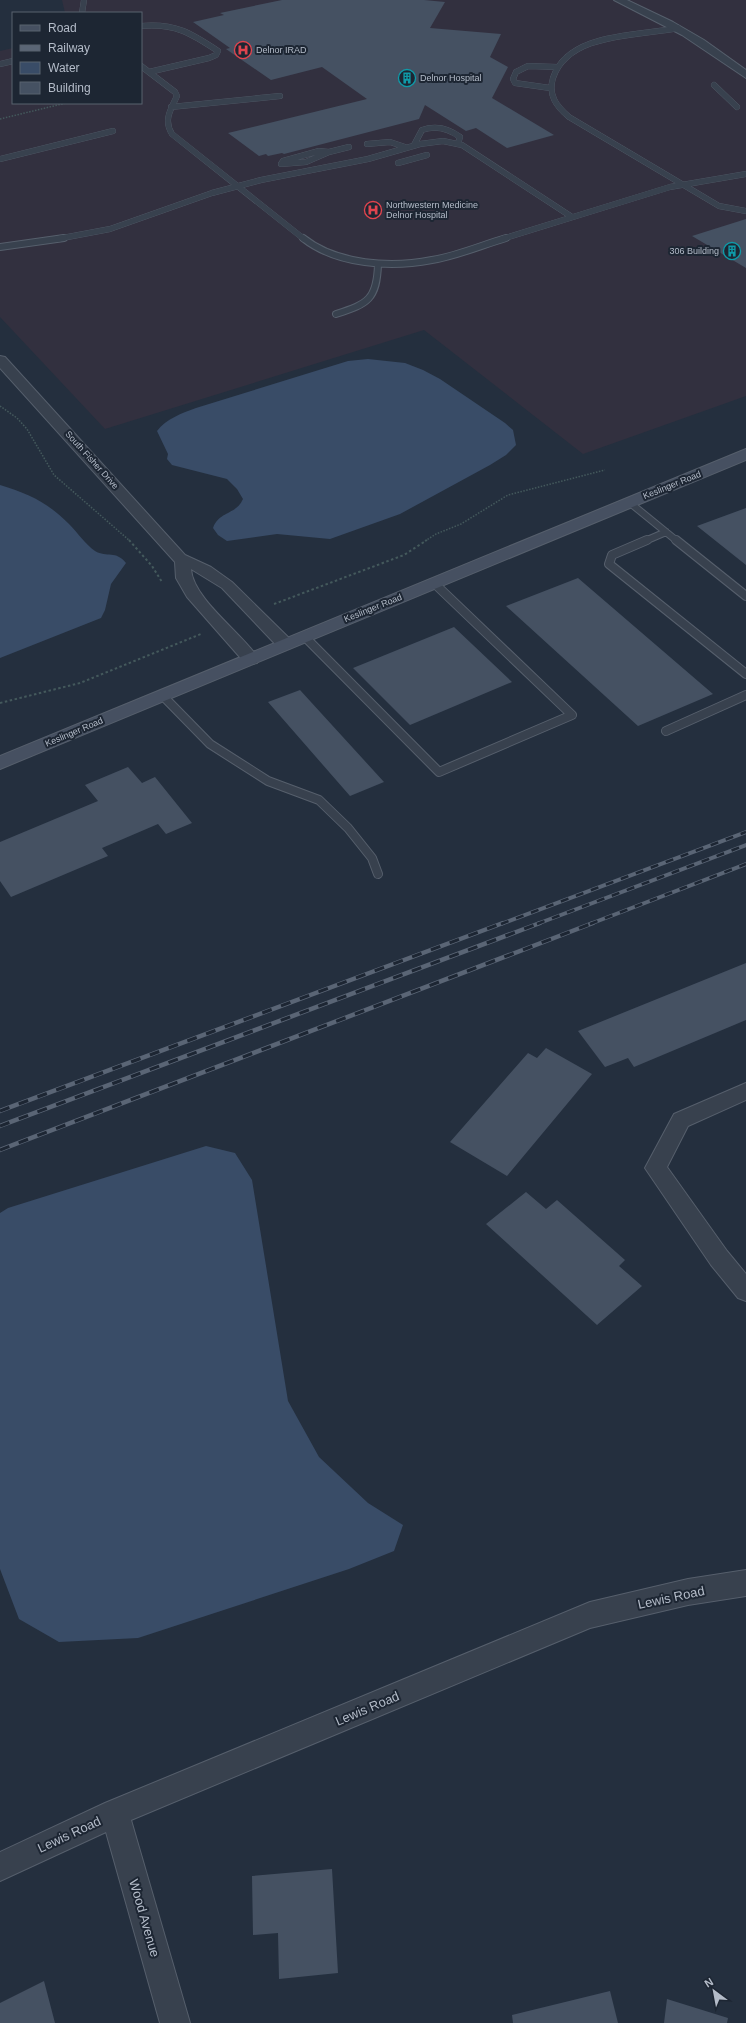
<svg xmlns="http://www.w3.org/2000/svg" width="746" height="2023" viewBox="0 0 746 2023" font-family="Arial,sans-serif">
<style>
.medical{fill:#32303f}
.water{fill:#394c67}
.building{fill:#455162}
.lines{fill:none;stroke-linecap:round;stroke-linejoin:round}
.lane-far2-casing{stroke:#565f6c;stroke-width:6}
.lane-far1-casing{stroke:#565f6c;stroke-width:8}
.lane-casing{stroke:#565f6c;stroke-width:10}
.street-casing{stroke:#565f6c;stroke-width:2}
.secondary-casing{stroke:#565f6c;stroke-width:2}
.path-far1{stroke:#44595c;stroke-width:1.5;stroke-dasharray:1.5 1.5;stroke-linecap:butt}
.path{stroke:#44595c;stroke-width:2;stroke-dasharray:2.5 2.5;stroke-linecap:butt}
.lane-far2{stroke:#38414e;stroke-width:5.5}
.lane-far1{stroke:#38414e;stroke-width:6}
.lane{stroke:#38414e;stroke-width:8}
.street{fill:#38414e;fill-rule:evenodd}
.secondary{fill:#465061;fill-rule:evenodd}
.rail-far1-casing{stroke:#5a6575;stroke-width:4}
.rail-casing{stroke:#5a6575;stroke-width:4.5}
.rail-far1{stroke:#1d2633;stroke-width:2.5;stroke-dasharray:8;stroke-linecap:butt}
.rail{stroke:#1d2633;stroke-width:3;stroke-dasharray:10;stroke-linecap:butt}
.labels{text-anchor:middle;stroke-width:4;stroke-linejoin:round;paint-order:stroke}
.far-poi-label{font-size:9px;fill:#b4bcc9;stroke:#1d2633;text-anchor:start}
.far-street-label{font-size:9px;fill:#b4bcc9;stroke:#1d2633}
.near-street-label{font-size:13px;fill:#b4bcc9;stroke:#1d2633}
</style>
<rect width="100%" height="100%" fill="#242f3e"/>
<path class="medical" d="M 62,0 L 746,0 L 746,396 L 583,454 L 424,330 L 105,429 L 0,317 L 0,51 L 13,48 L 13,103 L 141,103 L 141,13 L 65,13 Z"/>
<path class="water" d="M 368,359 L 405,363 L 423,370 L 440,379 L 505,423 L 513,430 L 516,445 L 506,455 L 490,465 L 400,514 L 330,539 L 277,534 L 227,541 L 218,535 L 213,528 C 219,511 236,515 243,499 L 237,489 L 227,479 L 172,465 L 167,459 L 168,454 L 157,431 C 166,419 182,413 196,408 L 348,361 Z
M 0,485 C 29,494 47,502 69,524 C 78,533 85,544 95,551 C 107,558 116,550 126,563 L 111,584 L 105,610 L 101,618 L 0,658 Z
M 206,1146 L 235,1153 L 252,1180 L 288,1401 L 319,1457 L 368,1503 L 403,1525 L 394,1551 L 349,1569 L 138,1638 L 59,1642 L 19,1619 L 0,1569 L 0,1213 L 8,1208 Z"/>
<path class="building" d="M 282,0 L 424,0 L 445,2 L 430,28 L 501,34 L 490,57 L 508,67 L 492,98 L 554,135 L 507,148 L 476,128 L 466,131 L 425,105 L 419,119 L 284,154 L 282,153 L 268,156 L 266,154 L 259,156 L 228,133 L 367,99 L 322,67 L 271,80 L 226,49 L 230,48 L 193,22 L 224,15 L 220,13 Z
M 746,219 L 746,268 L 692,236 Z
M 746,508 L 746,565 L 697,526 Z
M 578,578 L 713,694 L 638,726 L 506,606 Z
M 454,627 L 512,682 L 410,725 L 353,668 Z
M 300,690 L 384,782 L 350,796 L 268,702 Z
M 128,767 L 142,783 L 155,777 L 192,823 L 166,834 L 158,824 L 102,848 L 108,856 L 11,897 L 0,881 L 0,842 L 98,801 L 85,785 Z
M 746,963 L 746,1020 L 634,1067 L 628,1058 L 605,1067 L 578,1031 Z
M 546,1048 L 592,1074 L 507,1176 L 450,1142 L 528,1053 L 537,1058 Z
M 526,1192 L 546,1209 L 557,1200 L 625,1260 L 619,1266 L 642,1286 L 597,1325 L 486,1224 Z
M 332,1869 L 338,1973 L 279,1979 L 278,1933 L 253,1935 L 252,1876 Z
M 44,1981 L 55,2023 L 0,2023 L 0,2003 Z
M 610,1991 L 618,2023 L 513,2023 L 512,2015 Z
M 667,1999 L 728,2018 L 727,2023 L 664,2023 Z"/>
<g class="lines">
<g class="lane-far2-casing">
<path id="lane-far2" d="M 82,13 L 84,0
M 141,26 C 175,23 191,33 218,51 L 216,55 L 209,58 L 149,72
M 678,28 C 639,36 568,32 553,78 C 548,95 556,106 569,117 L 719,206 L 746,211
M 0,64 L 13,61
M 141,66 L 175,92 L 177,96 C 171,109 163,120 172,134 L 304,239
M 714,85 L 737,107
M 550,88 L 515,83 L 513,79 L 516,72 L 528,66 L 557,67
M 171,107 L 280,96
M 367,144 L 390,142 L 405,147
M 414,145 L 422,130 C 436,125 448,128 460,137 L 458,144
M 319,151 L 329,152 L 306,162 L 281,164 L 283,161 Z
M 329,152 L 349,147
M 0,159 L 113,131
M 398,163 L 427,155
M 57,239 L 110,229 L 212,193 L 261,180 L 368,159 L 420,144 L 443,141 L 462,145 L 572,217
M 502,239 L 670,187 L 746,174"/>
</g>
<g class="lane-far1-casing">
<path id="lane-far1" d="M 303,238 C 337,265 391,268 432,260 C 457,256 482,245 506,238
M 0,247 L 64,238
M 336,314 C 368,304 377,299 378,264
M 629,502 L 677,541
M 645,541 L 666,532"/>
</g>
<g class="lane-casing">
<path id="lane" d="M 647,540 L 612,555 L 609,564 L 746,674
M 676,540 L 746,596
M 304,636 L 439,772 L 572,715 L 434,583
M 162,695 L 210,744 L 268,781 L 319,800 L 348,828 L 372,858 L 378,874
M 666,731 L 746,695"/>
</g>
<g class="street-casing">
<path id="street" d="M 614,0 L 627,0 L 673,22 L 704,40 L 746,70 L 746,78 L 682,35 Z
M 0,356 L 5,357 L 185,555 L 211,567 L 232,582 L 291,640 L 293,644 L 291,648 L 285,649 L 279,648 L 222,588 L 191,569 C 193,599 242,633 259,659 L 257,663 L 251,664 L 245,663 L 187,597 L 176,578 L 175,562 L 0,368 Z
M 746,1083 L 746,1100 L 688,1126 L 667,1167 L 727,1251 L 746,1274 L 746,1301 L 738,1298 L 711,1265 L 645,1168 L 674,1114 Z
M 746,1570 L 746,1596 L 688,1605 L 590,1628 L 131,1820 L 190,2023 L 160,2023 L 106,1832 L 0,1881 L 0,1852 L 105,1803 L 590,1602 L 688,1579 Z"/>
</g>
<g class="secondary-casing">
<path id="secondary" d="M 746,449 L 746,460 L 0,769 L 0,756 Z"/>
</g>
<path class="path-far1" d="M 0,119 L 66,103
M 0,406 L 17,418 L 27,429 L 54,475 L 130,541
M 425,541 L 436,534 L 461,524 L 508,495 L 605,470"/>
<path class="path" d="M 129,540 L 152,566 L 162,582
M 274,604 L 404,555 L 427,540
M 0,703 L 80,683 L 201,634"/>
<use href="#lane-far2" class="lane-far2"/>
<use href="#lane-far1" class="lane-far1"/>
<use href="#lane" class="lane"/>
<use href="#street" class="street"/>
<use href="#secondary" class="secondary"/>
<g class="rail-far1-casing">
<path id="rail-far1" d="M 501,924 L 746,832
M 537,924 L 746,845
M 590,924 L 746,864"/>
</g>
<g class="rail-casing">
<path id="rail" d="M 0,1111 L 503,923
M 0,1126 L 540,923
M 0,1150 L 593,923"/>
</g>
<use href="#rail-far1" class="rail-far1"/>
<use href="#rail" class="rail"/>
</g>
<defs>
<g id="hospital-ring" transform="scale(0.9)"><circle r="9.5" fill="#1d2633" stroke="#e0444e" stroke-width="1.5"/><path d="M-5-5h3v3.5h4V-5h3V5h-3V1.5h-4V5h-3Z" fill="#e0444e"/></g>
<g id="building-ring" transform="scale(0.9)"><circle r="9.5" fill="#1d2633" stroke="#0f9aa8" stroke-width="1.5"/><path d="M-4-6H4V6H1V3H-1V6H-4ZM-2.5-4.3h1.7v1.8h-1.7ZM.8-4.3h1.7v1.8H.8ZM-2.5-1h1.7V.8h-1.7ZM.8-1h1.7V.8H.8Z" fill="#0f9aa8"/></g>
</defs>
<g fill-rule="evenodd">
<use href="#hospital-ring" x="243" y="50"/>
<use href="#building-ring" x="407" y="78"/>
<use href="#hospital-ring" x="373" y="210"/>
<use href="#building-ring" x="732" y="251"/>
</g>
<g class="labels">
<g class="far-poi-label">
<text x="256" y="53">Delnor IRAD</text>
<text x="420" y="81">Delnor Hospital</text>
<text x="386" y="208">Northwestern Medicine<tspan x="386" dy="10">Delnor Hospital</tspan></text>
<text x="719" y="254" text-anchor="end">306 Building</text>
</g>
<g class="far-street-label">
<text transform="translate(92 460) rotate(48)" y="3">South Fisher Drive</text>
<text transform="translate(672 485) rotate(-22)" y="3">Keslinger Road</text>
<text transform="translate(373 608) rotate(-22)" y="3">Keslinger Road</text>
<text transform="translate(74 732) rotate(-23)" y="3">Keslinger Road</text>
</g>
<g class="near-street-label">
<text transform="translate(671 1597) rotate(-12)" y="5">Lewis Road</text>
<text transform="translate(367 1708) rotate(-23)" y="5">Lewis Road</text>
<text transform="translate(69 1834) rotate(-25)" y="5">Lewis Road</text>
<text transform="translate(145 1918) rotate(74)" y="5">Wood Avenue</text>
</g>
</g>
<rect x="12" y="12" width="130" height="92" fill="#1d2633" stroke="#59626f"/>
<rect x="20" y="25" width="20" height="6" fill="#465061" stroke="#59626f"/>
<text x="48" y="32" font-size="12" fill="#b4bcc9">Road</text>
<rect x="20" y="45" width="20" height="6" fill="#5a6575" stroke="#59626f"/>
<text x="48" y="52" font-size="12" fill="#b4bcc9">Railway</text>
<rect x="20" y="62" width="20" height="12" fill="#394c67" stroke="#59626f"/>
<text x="48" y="72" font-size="12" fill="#b4bcc9">Water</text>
<rect x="20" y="82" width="20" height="12" fill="#455162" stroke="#59626f"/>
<text x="48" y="92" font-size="12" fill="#b4bcc9">Building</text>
<g transform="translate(714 1991) rotate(328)" stroke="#1d2633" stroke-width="3" paint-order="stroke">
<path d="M0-3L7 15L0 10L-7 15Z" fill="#b4bcc9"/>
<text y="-6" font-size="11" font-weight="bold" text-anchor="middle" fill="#b4bcc9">N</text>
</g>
</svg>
